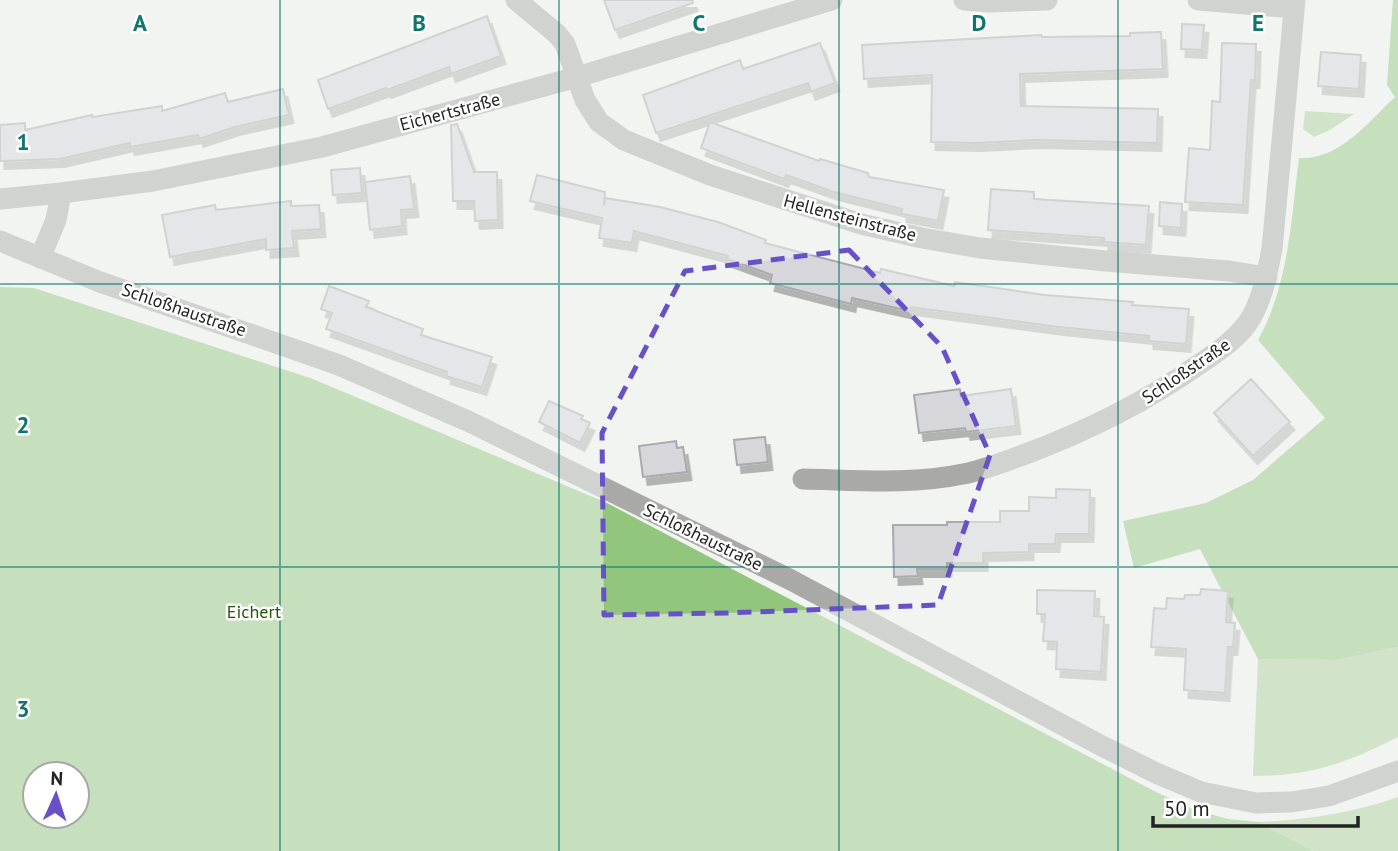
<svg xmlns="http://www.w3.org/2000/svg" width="1398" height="851" viewBox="0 0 1398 851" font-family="'PT Sans',sans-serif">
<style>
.green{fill:#aad09c}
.forest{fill:#92c67d;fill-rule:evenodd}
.building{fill:#d7d6db;stroke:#aaaaae;stroke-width:2;filter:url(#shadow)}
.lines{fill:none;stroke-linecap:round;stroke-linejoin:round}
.minor{stroke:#a9aaa8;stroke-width:21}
.marked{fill:none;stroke:#6850c9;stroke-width:5;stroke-dasharray:14 9;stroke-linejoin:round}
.grid{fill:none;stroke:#0f766e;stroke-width:2;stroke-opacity:0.55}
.labels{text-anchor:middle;stroke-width:5;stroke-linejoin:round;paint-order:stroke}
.street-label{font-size:18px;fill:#222322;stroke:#fff}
.park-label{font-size:18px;fill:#26550a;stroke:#fff}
.grid-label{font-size:23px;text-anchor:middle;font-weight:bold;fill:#0f766e;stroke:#fff;stroke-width:5;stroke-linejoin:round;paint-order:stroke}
</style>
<defs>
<filter id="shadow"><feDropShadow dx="4.5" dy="8" stdDeviation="0" flood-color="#0004"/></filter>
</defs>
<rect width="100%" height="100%" fill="#f1f4f0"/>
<path class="green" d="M 1305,111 L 1354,114 L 1330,130 L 1314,137 L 1303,129 Z
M 1398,647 L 1398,737 C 1346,763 1312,776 1253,776 L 1258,659 L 1336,660 Z
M 1398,797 L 1398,851 L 1313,851 L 1259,822 C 1307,820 1352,813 1398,797 Z"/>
<path class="forest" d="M 1393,0 L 1398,0 L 1398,647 L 1336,660 L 1258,659 L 1200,549 L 1134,568 L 1123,521 L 1206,503 L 1253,480 L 1325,418 L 1258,340 C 1289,284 1291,220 1299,158 C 1340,160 1368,122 1395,97 L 1387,85 Z
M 0,287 L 34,288 L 313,379 L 607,503 L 1156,792 L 1195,810 L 1228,819 L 1259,822 L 1313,851 L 0,851 ZM 77,774 L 77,816 L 35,816 L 35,774 Z"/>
<path class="building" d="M 604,0 L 692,0 L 693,3 L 615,30 Z
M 487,16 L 501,56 L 451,74 L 449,67 L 387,90 L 386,88 L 328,109 L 318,80 Z
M 1182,24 L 1204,25 L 1202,50 L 1181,49 Z
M 1161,32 L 1163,69 L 1020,74 L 1021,106 L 1158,109 L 1157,143 L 1037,140 L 976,143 L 931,142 L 932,75 L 864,79 L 862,45 L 1041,35 L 1042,37 L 1130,36 L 1130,33 Z
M 820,43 L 835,83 L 811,92 L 808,83 L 656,133 L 643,95 L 740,60 L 743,69 Z
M 1222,43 L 1256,44 L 1255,80 L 1251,80 L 1243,205 L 1185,202 L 1189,148 L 1210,150 L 1212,101 L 1220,102 Z
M 1321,52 L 1361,55 L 1359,89 L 1318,86 Z
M 283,89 L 289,115 L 235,127 L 199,139 L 198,135 L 130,147 L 130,143 L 60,159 L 0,161 L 0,125 L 25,123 L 25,130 L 92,115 L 93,117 L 162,106 L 162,111 L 225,93 L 228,102 Z
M 710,122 L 819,161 L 820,159 L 868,173 L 869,177 L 944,190 L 938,221 L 902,214 L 902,209 L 830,191 L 831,191 L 786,175 L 784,179 L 701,148 Z
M 457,124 L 474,172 L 497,172 L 498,220 L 475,221 L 474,201 L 453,201 L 451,125 Z
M 360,168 L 362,193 L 333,195 L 331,170 Z
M 537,175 L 605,192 L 604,205 L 605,198 L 660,207 L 718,222 L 766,240 L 765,243 L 880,273 L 881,269 L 954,286 L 955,282 L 1045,295 L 1133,302 L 1132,305 L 1189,309 L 1186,344 L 1149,341 L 1149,336 L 1059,327 L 911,307 L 910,311 L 852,298 L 851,304 L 770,283 L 772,275 L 727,259 L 728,256 L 634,231 L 632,243 L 599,238 L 602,218 L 530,201 Z
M 410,176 L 414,209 L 401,210 L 402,226 L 370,230 L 365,182 Z
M 991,189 L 1034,192 L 1034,199 L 1149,206 L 1146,245 L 1104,242 L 1104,238 L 988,230 Z
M 291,201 L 291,206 L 319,205 L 321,229 L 292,231 L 294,248 L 266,250 L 266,239 L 170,257 L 162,215 L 215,205 L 216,210 Z
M 1160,202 L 1182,204 L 1181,228 L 1159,226 Z
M 329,286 L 369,301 L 366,307 L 423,329 L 421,335 L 492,357 L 482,387 L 446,376 L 447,372 L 326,329 L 332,313 L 321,309 Z
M 1251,379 L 1290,422 L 1253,456 L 1214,413 Z
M 960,389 L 961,396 L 1011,389 L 1016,426 L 966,432 L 965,428 L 919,433 L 914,395 Z
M 549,401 L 583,416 L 581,419 L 590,423 L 580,443 L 539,422 Z
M 765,437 L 768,462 L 737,465 L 734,440 Z
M 676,441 L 677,448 L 683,447 L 687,472 L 643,477 L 639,446 Z
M 1056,489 L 1090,490 L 1089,534 L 1056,534 L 1055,544 L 1029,544 L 1029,552 L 983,553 L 983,563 L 947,563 L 947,569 L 917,569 L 918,576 L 894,577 L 893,525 L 947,525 L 947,522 L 1000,522 L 1000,511 L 1029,511 L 1029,497 L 1056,498 Z
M 1201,589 L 1228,591 L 1226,622 L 1235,623 L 1233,647 L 1228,647 L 1225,693 L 1184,690 L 1186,649 L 1151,647 L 1154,608 L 1166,609 L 1167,598 L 1184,599 L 1185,595 L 1200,595 Z
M 1037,590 L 1095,591 L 1094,616 L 1104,617 L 1101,672 L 1056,669 L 1057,642 L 1043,641 L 1045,614 L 1037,614 Z"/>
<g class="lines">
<path class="minor" d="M 516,0 L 557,34 L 565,44 L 585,100 L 599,122 L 624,140 L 710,175 L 861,224 L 922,238 L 980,248 L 1106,261 L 1229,271 L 1267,277
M 964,0 L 990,2 L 1047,0
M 1198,0 L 1294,8
M 0,199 L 61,193
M 0,241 L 100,282 L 339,365 L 470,422 L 791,580 L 1102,746 L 1156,773 L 1201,792 L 1256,803 L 1291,802 L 1329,796 L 1398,771
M 40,258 L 56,220 L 61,193 L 153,181 L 322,147 L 577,77 L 832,0
M 803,479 C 856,480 910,485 963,474 C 984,470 1003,462 1023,455 C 1085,432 1144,403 1198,365 C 1216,353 1234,341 1247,324 C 1262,303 1267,274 1272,249 L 1295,0"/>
</g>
<path d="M0 0H1398V851H0ZM 849,250 L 942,347 L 990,455 L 938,605 L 727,613 L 604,615 L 602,433 L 685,271 Z" fill="#f1f4f0" fill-opacity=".55" fill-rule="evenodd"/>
<path class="marked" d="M 849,250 L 942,347 L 990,455 L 938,605 L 727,613 L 604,615 L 602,433 L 685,271 Z"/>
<path class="grid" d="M 280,0 L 280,851M 559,0 L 559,851M 839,0 L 839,851M 1118,0 L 1118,851M 0,284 L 1398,284M 0,567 L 1398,567"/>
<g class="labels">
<g class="street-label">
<text transform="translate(450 112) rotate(-15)" y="6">Eichertstraße</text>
<text transform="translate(850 218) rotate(15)" y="6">Hellensteinstraße</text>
<text transform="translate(184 310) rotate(19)" y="6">Schloßhaustraße</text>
<text transform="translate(1186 371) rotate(-34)" y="6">Schloßstraße</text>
<text transform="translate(703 537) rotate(26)" y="6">Schloßhaustraße</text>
</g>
<g class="park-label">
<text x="254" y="618">Eichert</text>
</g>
</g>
<g class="grid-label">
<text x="140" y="31">A</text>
<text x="419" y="31">B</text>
<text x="699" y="31">C</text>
<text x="979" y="31">D</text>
<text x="1258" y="31">E</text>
<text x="23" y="150">1</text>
<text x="23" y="433">2</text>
<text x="23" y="717">3</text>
</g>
<g transform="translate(56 795) rotate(3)"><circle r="33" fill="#ffffff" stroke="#a7a7a7" stroke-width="2"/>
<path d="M0-5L12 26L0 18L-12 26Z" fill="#6850c9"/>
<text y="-10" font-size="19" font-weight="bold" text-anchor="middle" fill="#222322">N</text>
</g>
<path d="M1153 816v10h205v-10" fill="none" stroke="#222322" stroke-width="3.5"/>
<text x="1164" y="816" font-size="21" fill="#222322" stroke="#ffffff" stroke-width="5" paint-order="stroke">50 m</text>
</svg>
